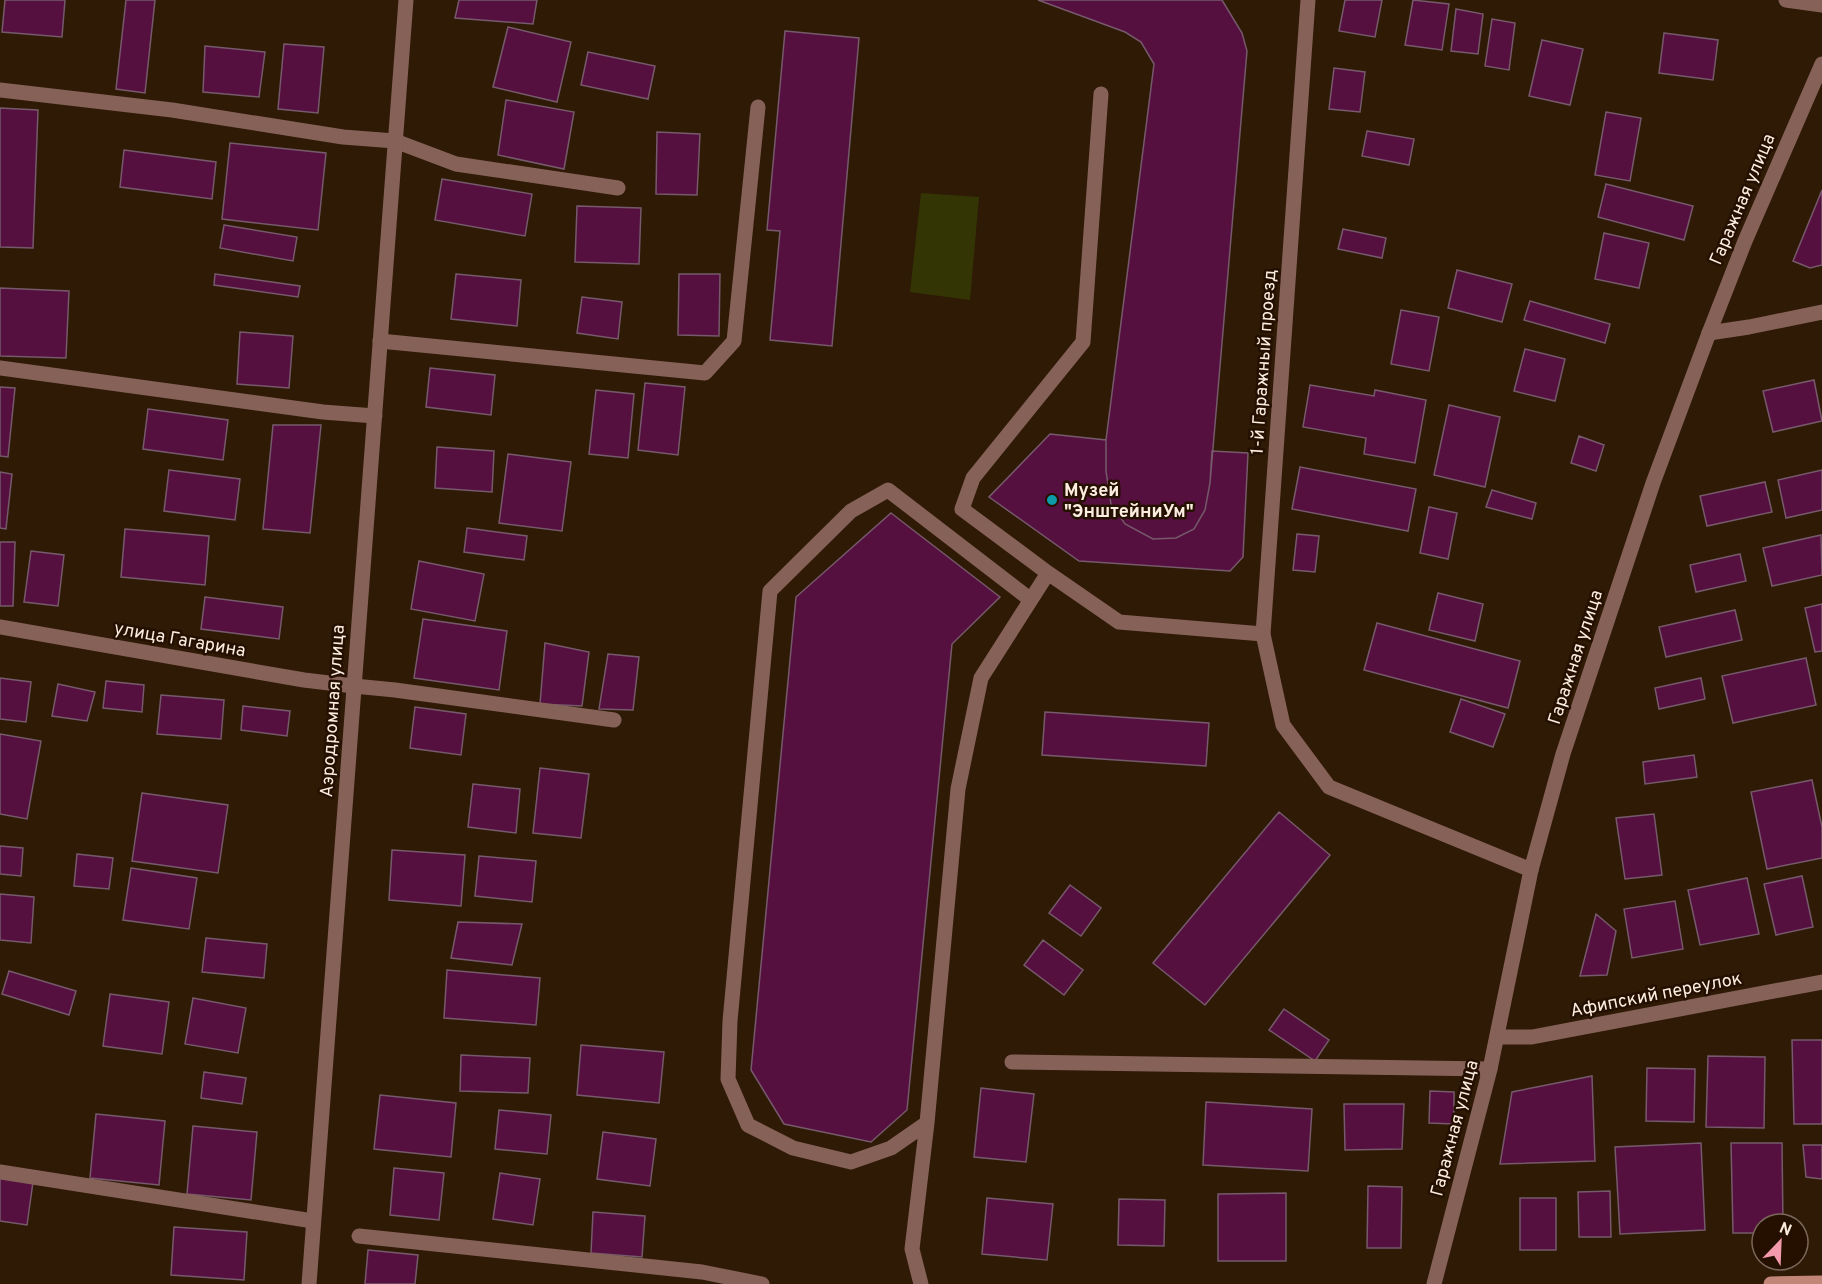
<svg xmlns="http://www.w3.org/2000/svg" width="1822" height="1284" viewBox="0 0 1822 1284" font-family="Overpass,sans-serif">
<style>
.green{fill:#343504}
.building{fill:#551040;stroke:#76596a;stroke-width:1.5}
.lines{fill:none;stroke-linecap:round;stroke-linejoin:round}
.service{stroke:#866158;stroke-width:15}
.minor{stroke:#866158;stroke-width:15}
.tertiary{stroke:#866158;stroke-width:15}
.secondary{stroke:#c28678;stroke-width:15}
.culture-dot{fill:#0f9aa8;stroke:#251000;stroke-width:2}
.labels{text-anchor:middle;stroke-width:5;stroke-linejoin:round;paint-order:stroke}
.street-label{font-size:18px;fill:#fcede1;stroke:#251000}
.poi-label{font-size:18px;font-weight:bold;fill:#fcede1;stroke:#251000;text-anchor:start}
</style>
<rect width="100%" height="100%" fill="#2f1a06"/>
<path class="green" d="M 921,193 L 979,197 L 970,300 L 910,292 Z"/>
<path class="building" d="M 5,0 L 65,0 L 62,37 L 2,32 Z
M 126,0 L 155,0 L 145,93 L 116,89 Z
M 459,0 L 537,0 L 533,24 L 455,18 Z
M 1038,0 L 1222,0 L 1242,33 L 1247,51 L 1210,483 L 1205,510 L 1194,529 L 1176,538 L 1153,539 L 1125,524 L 1111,504 L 1106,471 L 1106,440 L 1154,64 L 1141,42 L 1125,32 Z
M 1345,0 L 1382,0 L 1375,37 L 1339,31 Z
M 1413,0 L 1449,4 L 1442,50 L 1405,45 Z
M 1456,9 L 1483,14 L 1478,54 L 1451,51 Z
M 1492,19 L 1515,23 L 1509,70 L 1485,66 Z
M 508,27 L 571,42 L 557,102 L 493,87 Z
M 785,31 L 859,38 L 832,346 L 770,340 L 780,231 L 767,230 Z
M 1664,33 L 1718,40 L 1713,80 L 1659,73 Z
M 1542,40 L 1583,49 L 1570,105 L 1529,96 Z
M 284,44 L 324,47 L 318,113 L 278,109 Z
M 205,46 L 265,52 L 259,97 L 203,92 Z
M 588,52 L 655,66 L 648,99 L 581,85 Z
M 1334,68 L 1365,72 L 1360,112 L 1329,109 Z
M 506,100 L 574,112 L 564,169 L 498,155 Z
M 0,108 L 38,110 L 33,248 L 0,247 Z
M 1606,112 L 1641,118 L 1630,181 L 1595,175 Z
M 1367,131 L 1414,139 L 1409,165 L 1362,156 Z
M 657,132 L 700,134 L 697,195 L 656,194 Z
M 230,143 L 326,153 L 318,230 L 222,219 Z
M 124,150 L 216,162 L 212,199 L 120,187 Z
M 442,179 L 532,194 L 525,236 L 435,220 Z
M 1606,184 L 1693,206 L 1684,240 L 1598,217 Z
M 1822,190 L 1822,265 L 1810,268 L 1793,261 Z
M 577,206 L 641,208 L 639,264 L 575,262 Z
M 224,225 L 297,237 L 293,261 L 220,248 Z
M 1343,229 L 1386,238 L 1382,258 L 1338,249 Z
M 1604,233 L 1649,243 L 1639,288 L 1595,279 Z
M 1457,270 L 1512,284 L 1502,322 L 1448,308 Z
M 215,274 L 300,286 L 298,297 L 214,285 Z
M 456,274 L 521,280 L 517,326 L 451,319 Z
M 679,274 L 720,274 L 719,336 L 678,335 Z
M 0,288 L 69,291 L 66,358 L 0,356 Z
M 582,297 L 622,302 L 618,339 L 577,333 Z
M 1530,301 L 1610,324 L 1605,343 L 1524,320 Z
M 1401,310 L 1439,317 L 1429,371 L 1391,364 Z
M 240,332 L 293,336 L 289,388 L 237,384 Z
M 1525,349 L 1565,359 L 1555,401 L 1514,391 Z
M 430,368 L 495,375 L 491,415 L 426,407 Z
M 1814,380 L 1822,421 L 1773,432 L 1763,391 Z
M 645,383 L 685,387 L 678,455 L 638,450 Z
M 1310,385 L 1374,396 L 1375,390 L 1426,400 L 1415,463 L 1364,454 L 1366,438 L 1303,427 Z
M 0,387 L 15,388 L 8,457 L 0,456 Z
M 596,390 L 634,394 L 628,458 L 589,454 Z
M 1449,405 L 1500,417 L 1485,487 L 1434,475 Z
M 148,409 L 228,420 L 223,460 L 143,449 Z
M 273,425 L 321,425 L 310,533 L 263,529 Z
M 1050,434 L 1106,440 L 1106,471 L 1111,504 L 1125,524 L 1153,539 L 1176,538 L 1194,529 L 1205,510 L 1210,483 L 1212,451 L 1248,453 L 1243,557 L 1230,571 L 1079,561 L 989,497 Z
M 1579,436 L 1604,445 L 1596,471 L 1571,463 Z
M 437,447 L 494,451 L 492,492 L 435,488 Z
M 508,454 L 571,462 L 562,531 L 499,523 Z
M 1300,467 L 1416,489 L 1408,531 L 1292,509 Z
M 169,470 L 240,479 L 235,520 L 164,511 Z
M 1822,470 L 1822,510 L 1786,518 L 1778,480 Z
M 0,472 L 12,474 L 6,529 L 0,528 Z
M 1765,482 L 1772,512 L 1707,526 L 1700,496 Z
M 1492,490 L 1536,503 L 1532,519 L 1486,507 Z
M 1429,507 L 1457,513 L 1448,559 L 1420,553 Z
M 891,513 L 1000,597 L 952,644 L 907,1110 L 871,1142 L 784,1124 L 751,1070 L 796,597 Z
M 467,528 L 527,536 L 524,560 L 464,552 Z
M 125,529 L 209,536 L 205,585 L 121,577 Z
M 1297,534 L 1319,536 L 1315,572 L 1293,570 Z
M 1821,535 L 1822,575 L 1772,586 L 1763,548 Z
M 0,542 L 15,542 L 13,606 L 0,606 Z
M 31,551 L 64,555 L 58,606 L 24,602 Z
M 1740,554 L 1746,581 L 1696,592 L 1690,565 Z
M 419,561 L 484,574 L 475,621 L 411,609 Z
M 1438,593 L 1483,604 L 1475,641 L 1429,630 Z
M 205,597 L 283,607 L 279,639 L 201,629 Z
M 1822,604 L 1822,651 L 1815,652 L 1805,608 Z
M 1735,610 L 1742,640 L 1666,657 L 1659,627 Z
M 423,619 L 507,631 L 499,690 L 414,678 Z
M 1377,623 L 1520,661 L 1508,708 L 1364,670 Z
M 545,643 L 589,652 L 582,706 L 540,704 Z
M 608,654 L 639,657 L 633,710 L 599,709 Z
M 1806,658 L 1816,705 L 1733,723 L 1722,676 Z
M 0,678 L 31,682 L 26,722 L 0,719 Z
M 1701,678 L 1705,699 L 1659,709 L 1655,688 Z
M 106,681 L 144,685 L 142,712 L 103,708 Z
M 58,684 L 95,692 L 87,721 L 52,716 Z
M 161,695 L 224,700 L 221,739 L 157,734 Z
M 1461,699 L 1505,714 L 1493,747 L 1450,732 Z
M 243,706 L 290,711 L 287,736 L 241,730 Z
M 415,707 L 466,714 L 461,755 L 410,748 Z
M 1045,712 L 1209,723 L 1206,766 L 1042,755 Z
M 0,734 L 41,741 L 27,819 L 0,814 Z
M 1694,755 L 1697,777 L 1645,784 L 1643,762 Z
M 540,768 L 589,774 L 581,838 L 533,833 Z
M 1812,780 L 1822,827 L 1822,858 L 1767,869 L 1751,792 Z
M 473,784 L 520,789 L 516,833 L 468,827 Z
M 142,793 L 228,805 L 218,873 L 132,861 Z
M 1279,812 L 1330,855 L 1205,1005 L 1153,963 Z
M 1654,814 L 1662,875 L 1625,879 L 1616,818 Z
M 0,846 L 23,848 L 21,876 L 0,874 Z
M 392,850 L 465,855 L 461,906 L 389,900 Z
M 77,854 L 113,858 L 109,889 L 74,886 Z
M 479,856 L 536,861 L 532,902 L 475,896 Z
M 131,868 L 197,878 L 189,929 L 123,920 Z
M 1802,876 L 1813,927 L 1776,935 L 1764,884 Z
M 1747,878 L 1759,934 L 1700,945 L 1688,890 Z
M 1070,885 L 1101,908 L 1081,936 L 1049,913 Z
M 0,894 L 34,897 L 31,943 L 0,940 Z
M 1675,901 L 1683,949 L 1632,958 L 1624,909 Z
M 1596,914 L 1616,931 L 1607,975 L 1580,976 Z
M 458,922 L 522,924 L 512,965 L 451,958 Z
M 206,938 L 267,944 L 264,978 L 202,972 Z
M 1043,940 L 1083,970 L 1064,995 L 1024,965 Z
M 447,970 L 540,978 L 536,1025 L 444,1018 Z
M 9,971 L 76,991 L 69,1015 L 2,994 Z
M 110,994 L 169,1002 L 162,1054 L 103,1046 Z
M 193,998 L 246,1008 L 238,1053 L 185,1044 Z
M 1284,1009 L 1329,1040 L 1315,1061 L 1269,1030 Z
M 1792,1040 L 1822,1040 L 1822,1124 L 1794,1124 Z
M 581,1045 L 664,1052 L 659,1103 L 577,1095 Z
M 461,1055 L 530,1058 L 528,1093 L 460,1091 Z
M 1708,1056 L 1765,1057 L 1764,1128 L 1706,1127 Z
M 1647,1068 L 1695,1069 L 1694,1122 L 1646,1121 Z
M 204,1072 L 246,1078 L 242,1104 L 201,1098 Z
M 1592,1076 L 1595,1161 L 1500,1164 L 1512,1092 Z
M 981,1088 L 1034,1094 L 1026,1162 L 974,1157 Z
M 1430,1091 L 1454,1092 L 1454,1124 L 1429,1123 Z
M 380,1095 L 456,1103 L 451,1157 L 374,1149 Z
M 1206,1102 L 1312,1109 L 1308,1171 L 1203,1165 Z
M 1344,1104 L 1404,1104 L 1402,1149 L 1345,1150 Z
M 499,1110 L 551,1115 L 547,1154 L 495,1149 Z
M 96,1114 L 165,1121 L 159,1185 L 90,1178 Z
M 193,1126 L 257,1132 L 251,1200 L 187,1194 Z
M 603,1132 L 656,1139 L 650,1186 L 597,1179 Z
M 1701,1143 L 1705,1230 L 1620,1234 L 1615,1147 Z
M 1731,1143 L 1782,1143 L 1783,1224 L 1762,1224 L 1762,1233 L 1733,1233 Z
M 1803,1145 L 1822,1145 L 1822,1179 L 1806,1177 Z
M 394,1168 L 444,1173 L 439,1220 L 390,1215 Z
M 500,1173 L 540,1179 L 533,1225 L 493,1219 Z
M 0,1177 L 33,1182 L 27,1225 L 0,1221 Z
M 1368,1186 L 1402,1187 L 1401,1248 L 1367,1248 Z
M 1610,1191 L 1611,1237 L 1579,1237 L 1578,1192 Z
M 1286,1193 L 1286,1261 L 1218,1261 L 1218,1194 Z
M 987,1198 L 1053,1204 L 1047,1260 L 982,1254 Z
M 1520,1198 L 1556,1198 L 1556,1250 L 1520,1250 Z
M 1119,1199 L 1165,1200 L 1164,1246 L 1118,1245 Z
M 593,1212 L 645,1216 L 642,1257 L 591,1253 Z
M 174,1227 L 247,1232 L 244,1280 L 171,1275 Z
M 368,1250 L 418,1255 L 415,1284 L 365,1284 Z"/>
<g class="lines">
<path class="service" d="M 0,90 L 172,110 L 343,137 L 395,141
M 1101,94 L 1083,342 L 973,478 L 962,509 L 1048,573 L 1119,622 L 1263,634
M 380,341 L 705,373 L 734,341 L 758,107
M 0,368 L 323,412 L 375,416
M 1031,600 L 888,490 L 851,511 L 770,591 L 730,1021 L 728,1079 L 748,1125 L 793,1148 L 851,1162 L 891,1148 L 927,1123 L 958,789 L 981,678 L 1048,573
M 354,686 L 395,690 L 614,720
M 1012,1062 L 1490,1069
M 0,1172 L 313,1221
M 359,1236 L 702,1272 L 762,1284
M 921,1284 L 912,1249 L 927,1123"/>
<path class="minor" d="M 1308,0 L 1263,634 L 1283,725 L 1329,787 L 1531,870
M 1786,0 L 1822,5
M 395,141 L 456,164 L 618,188
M 1709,333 L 1749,327 L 1822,312
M 0,627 L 304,680 L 354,686
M 1497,1037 L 1532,1037 L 1822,982"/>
<path class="tertiary" d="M 309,1284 L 406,0
M 1434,1284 L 1490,1069 L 1531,870 L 1563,754 L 1653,483 L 1709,333 L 1745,241 L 1822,64"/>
<path class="secondary" d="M 1771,1284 L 1822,1283"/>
</g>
<circle class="culture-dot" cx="1052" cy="500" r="6"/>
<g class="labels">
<g class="street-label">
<text transform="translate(1742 199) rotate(-67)" y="6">Гаражная улица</text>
<text transform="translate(1263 362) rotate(-86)" y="6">1-й Гаражный проезд</text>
<text transform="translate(180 639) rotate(10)" y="6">улица Гагарина</text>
<text transform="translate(1575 657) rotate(-72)" y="6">Гаражная улица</text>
<text transform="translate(332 711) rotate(-86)" y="6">Аэродромная улица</text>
<text transform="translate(1656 994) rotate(-11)" y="6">Афипский переулок</text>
<text transform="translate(1454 1128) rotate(-75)" y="6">Гаражная улица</text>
</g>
<g class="poi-label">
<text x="1064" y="496">Музей<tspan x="1064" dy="21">"ЭнштейниУм"</tspan></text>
</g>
</g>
<g transform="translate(1780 1242) rotate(23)"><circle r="28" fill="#251000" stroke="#7b685a" stroke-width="1.5"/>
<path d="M0-4.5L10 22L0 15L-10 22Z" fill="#f39aac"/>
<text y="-9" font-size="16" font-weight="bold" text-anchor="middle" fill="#fcede1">N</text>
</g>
</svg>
